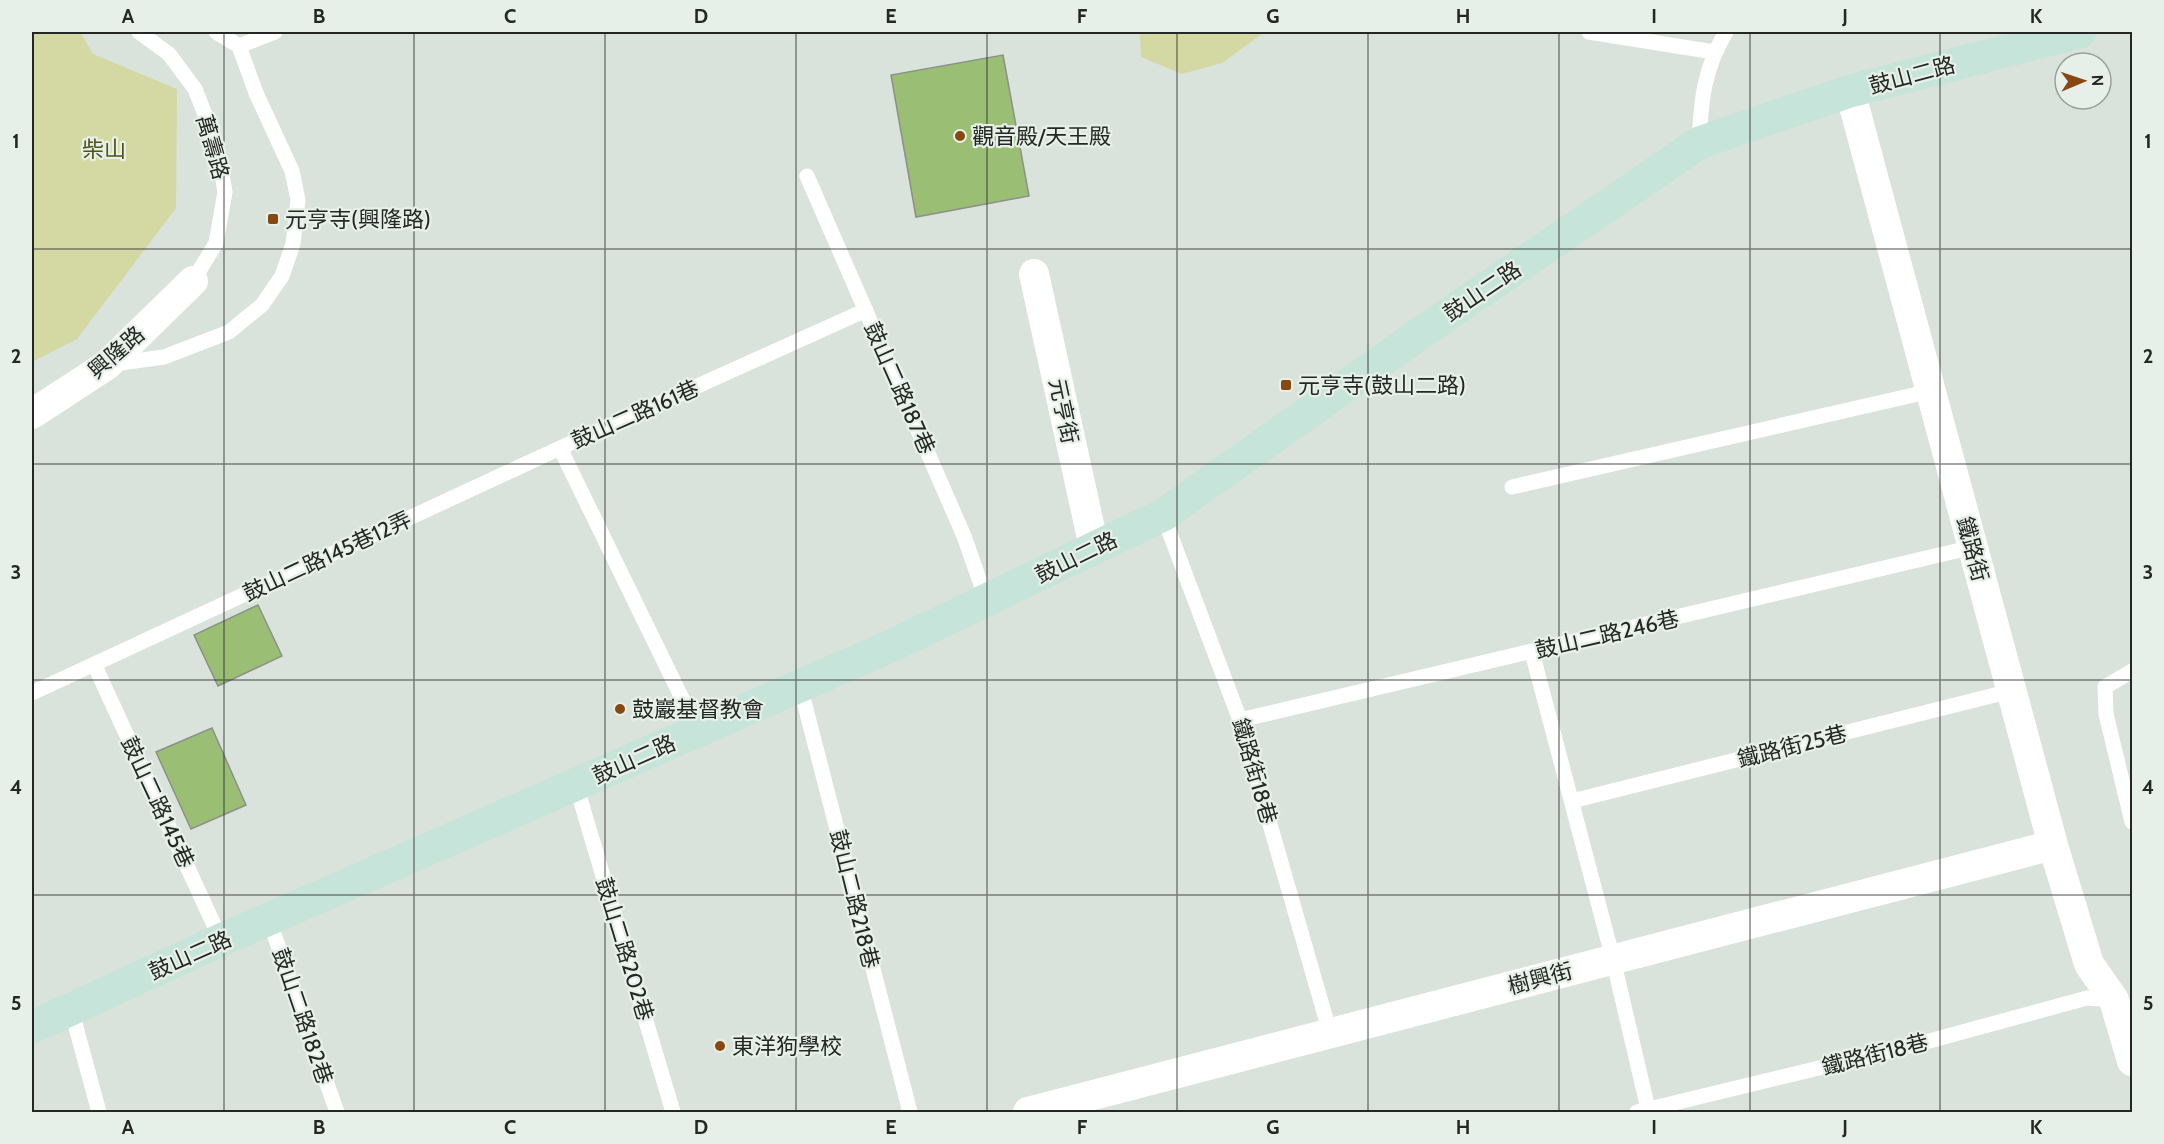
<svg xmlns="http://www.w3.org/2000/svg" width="2164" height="1144" viewBox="0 0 2164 1144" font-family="Cabin,'Noto Sans TC',sans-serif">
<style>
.green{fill:#d4d8a3}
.building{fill:#9abe74;stroke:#8c9188;stroke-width:1.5}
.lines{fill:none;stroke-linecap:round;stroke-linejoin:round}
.lane{stroke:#fff;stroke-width:15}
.street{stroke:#fff;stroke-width:30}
.secondary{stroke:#c6e4da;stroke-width:33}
.grid{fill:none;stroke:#242724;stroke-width:1.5;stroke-opacity:0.55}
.poi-dot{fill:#884811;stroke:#e7f0e8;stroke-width:2}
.labels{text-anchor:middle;stroke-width:4.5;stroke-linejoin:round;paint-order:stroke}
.street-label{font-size:22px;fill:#242724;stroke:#e7f0e8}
.poi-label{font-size:22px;fill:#242724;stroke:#e7f0e8;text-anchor:start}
.park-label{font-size:22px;fill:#525315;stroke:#e7f0e8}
.neatline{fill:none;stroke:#242724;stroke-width:2}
.grid-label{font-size:20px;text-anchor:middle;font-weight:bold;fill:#242724}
</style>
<rect width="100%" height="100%" fill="#dae3db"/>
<path class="green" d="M 32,32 L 80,32 L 93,54 L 177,89 L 176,208 L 77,339 L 32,362 Z
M 1140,32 L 1261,32 L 1262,34 L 1222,63 L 1182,74 L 1141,57 Z"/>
<path class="building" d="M 1003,55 L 1029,196 L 916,217 L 891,75 Z
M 258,605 L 282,656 L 218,686 L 194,635 Z
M 212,728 L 246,805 L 191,829 L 156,752 Z"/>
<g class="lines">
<path class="lane" d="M 139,32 L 169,54 L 195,89 L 217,145 L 225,192 L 216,243 L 193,281
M 216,32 L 239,46
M 1589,32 L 1714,52
M 1699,143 C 1701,101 1704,68 1726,32
M 807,176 L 964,536 L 987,602
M 113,364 L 164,357 L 229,332 L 262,305 L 282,276 L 293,244 L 298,200 L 292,171 L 256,93 L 239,46 L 275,32
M 1512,487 L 1931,391
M 1163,515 L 1240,720 L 1330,1033
M 1532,652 L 1613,959 L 1648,1109
M 94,664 L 221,940
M 2132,671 L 2105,687 L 2106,714 L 2132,822
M 800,686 L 910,1112
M 32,693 L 560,448
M 1240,720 L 1973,547
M 698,731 L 560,448 L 866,310
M 576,785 L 673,1112
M 1572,801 L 2011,691
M 269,920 L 337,1112
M 71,1009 L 99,1112
M 1637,1112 L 1922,1043 L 2087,998 L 2114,1000"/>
<path class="street" d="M 1850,91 L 2053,845 L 2089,964 L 2114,1000 L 2132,1061
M 1034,274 L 1094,547
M 32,414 L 107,365 L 193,281
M 1028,1112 L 2053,845"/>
<path class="secondary" d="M 32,1027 L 221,940 L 891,646 L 1163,515 L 1428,328 L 1699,143 L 1850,91 L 2080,32"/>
</g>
<path class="grid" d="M 224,32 L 224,1112M 414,32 L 414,1112M 605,32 L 605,1112M 796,32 L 796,1112M 987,32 L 987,1112M 1177,32 L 1177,1112M 1368,32 L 1368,1112M 1559,32 L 1559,1112M 1750,32 L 1750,1112M 1940,32 L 1940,1112M 32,249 L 2132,249M 32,464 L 2132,464M 32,680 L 2132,680M 32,895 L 2132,895"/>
<g class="poi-dot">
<circle cx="960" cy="136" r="6"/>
<rect x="267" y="213" width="12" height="12" rx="3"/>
<rect x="1280" y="379" width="12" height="12" rx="3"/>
<circle cx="620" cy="709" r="6"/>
<circle cx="720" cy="1046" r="6"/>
</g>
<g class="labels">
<g class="street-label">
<text transform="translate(1912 75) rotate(-15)" y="8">鼓山二路</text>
<text transform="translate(213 147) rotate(74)" y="8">萬壽路</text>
<text transform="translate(1482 291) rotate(-34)" y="8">鼓山二路</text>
<text transform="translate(116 352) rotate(-41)" y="8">興隆路</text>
<text transform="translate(900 388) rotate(66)" y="8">鼓山二路187巷</text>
<text transform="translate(1064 411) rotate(78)" y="8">元亨街</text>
<text transform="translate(635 414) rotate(-24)" y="8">鼓山二路161巷</text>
<text transform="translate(1973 549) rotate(75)" y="8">鐵路街</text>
<text transform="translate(327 556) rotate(-25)" y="8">鼓山二路145巷12弄</text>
<text transform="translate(1076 557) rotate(-26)" y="8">鼓山二路</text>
<text transform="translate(1607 634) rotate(-13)" y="8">鼓山二路246巷</text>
<text transform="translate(1792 746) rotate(-14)" y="8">鐵路街25巷</text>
<text transform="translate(634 759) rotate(-24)" y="8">鼓山二路</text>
<text transform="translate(1255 771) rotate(74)" y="8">鐵路街18巷</text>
<text transform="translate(158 802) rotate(65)" y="8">鼓山二路145巷</text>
<text transform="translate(855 899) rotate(76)" y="8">鼓山二路218巷</text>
<text transform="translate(625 949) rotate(73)" y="8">鼓山二路202巷</text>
<text transform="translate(190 955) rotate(-24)" y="8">鼓山二路</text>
<text transform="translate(1540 978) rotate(-15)" y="8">樹興街</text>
<text transform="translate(303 1016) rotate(71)" y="8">鼓山二路182巷</text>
<text transform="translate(1875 1054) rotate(-14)" y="8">鐵路街18巷</text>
</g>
<g class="poi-label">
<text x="972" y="144">觀音殿/天王殿</text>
<text x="285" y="227">元亨寺(興隆路)</text>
<text x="1298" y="393">元亨寺(鼓山二路)</text>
<text x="632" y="717">鼓巖基督教會</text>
<text x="732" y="1054">東洋狗學校</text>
</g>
<g class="park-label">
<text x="104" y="157">柴山</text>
</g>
</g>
<rect width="2164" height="1144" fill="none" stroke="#e7f0e8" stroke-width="66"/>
<g transform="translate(2083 81) rotate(88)"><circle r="28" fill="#e7f0e8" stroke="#99a09a" stroke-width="1.5"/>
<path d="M0-4.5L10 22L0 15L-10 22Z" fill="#884811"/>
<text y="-9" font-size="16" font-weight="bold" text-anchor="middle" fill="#242724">N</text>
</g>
<rect x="33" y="33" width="2098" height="1078" class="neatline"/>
<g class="grid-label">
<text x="128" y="23">A</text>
<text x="319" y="23">B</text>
<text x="510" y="23">C</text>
<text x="701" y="23">D</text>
<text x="891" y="23">E</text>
<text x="1082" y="23">F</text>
<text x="1273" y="23">G</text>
<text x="1463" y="23">H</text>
<text x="1654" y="23">I</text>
<text x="1845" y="23">J</text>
<text x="2036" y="23">K</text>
<text x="16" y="148">1</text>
<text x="2148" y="148">1</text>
<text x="16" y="363">2</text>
<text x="2148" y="363">2</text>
<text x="16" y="579">3</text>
<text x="2148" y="579">3</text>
<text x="16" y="794">4</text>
<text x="2148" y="794">4</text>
<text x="16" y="1010">5</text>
<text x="2148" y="1010">5</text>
<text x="128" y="1134">A</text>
<text x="319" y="1134">B</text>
<text x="510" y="1134">C</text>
<text x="701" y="1134">D</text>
<text x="891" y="1134">E</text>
<text x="1082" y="1134">F</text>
<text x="1273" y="1134">G</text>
<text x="1463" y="1134">H</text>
<text x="1654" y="1134">I</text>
<text x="1845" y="1134">J</text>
<text x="2036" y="1134">K</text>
</g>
</svg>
